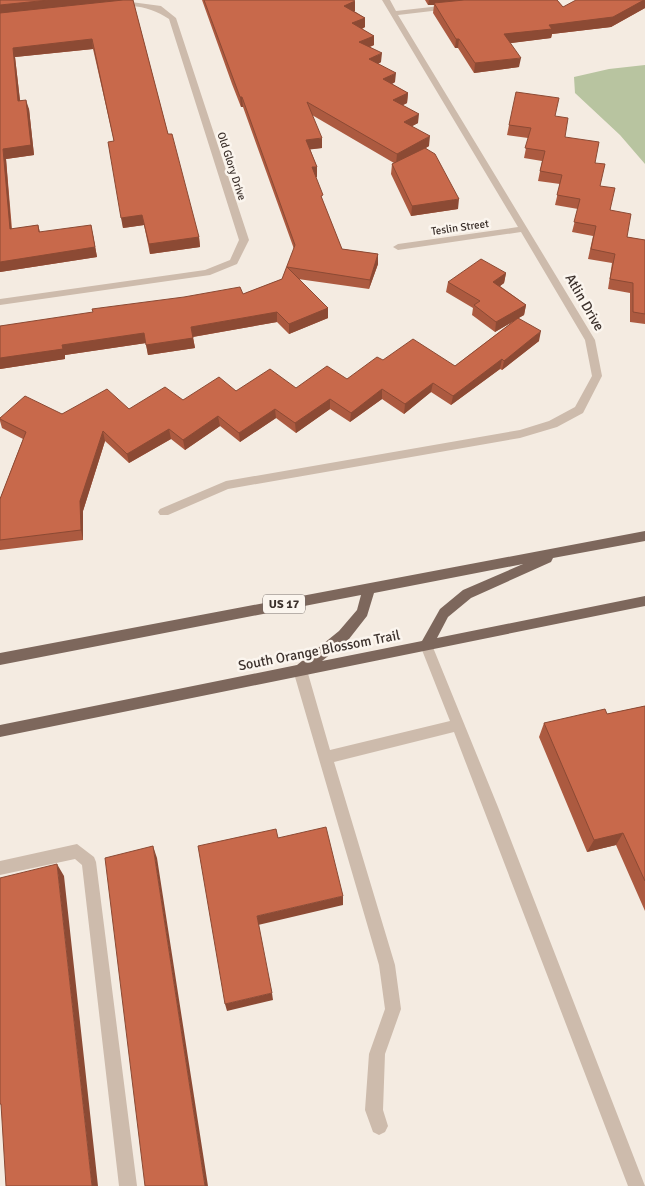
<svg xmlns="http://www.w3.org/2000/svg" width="645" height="1186" viewBox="0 0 645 1186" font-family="Signika,sans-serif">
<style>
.green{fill:#b8c4a0}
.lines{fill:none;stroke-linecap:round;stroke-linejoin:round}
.minor{fill:#cdbbac;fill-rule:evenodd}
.major{fill:#7d675c;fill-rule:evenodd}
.wall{fill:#ac5a40}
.shaded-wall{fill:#8c4a34}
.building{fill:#c8694b;stroke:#8c4a34}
.labels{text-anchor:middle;stroke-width:5;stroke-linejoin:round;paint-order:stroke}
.far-street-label{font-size:11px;fill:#3b302b;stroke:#fbf5ee}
.shield{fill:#fbf5ee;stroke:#756b66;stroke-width:1}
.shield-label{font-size:12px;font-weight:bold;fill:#3b302b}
.street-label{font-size:14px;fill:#3b302b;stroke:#fbf5ee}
</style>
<rect width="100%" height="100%" fill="#f4ebe1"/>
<path class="green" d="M 645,65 L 645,164 L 620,135 L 575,93 L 574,77 L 609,69 Z"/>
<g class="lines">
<path class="minor" d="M 382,0 L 390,0 L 396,11 L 449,5 L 453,7 L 449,9 L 398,15 L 595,340 L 602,376 L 583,413 L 557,427 L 520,438 L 228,489 L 168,515 L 160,515 L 158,512 L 160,509 L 226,481 L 520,430 L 549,421 L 575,407 L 592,376 L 585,340 L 521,232 L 398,250 L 393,247 L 398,244 L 518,227 Z
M 131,2 L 161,6 L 176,18 L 249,240 L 237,264 L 210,275 L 0,305 L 0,299 L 205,270 L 230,260 L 239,240 L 169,19 C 157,11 146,7 131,6 C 125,6 120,8 115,5 Z
M 426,640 L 431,641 L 432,645 L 498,807 L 645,1186 L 628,1186 L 454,732 L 334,762 L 395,965 L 401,1009 L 385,1054 L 383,1110 L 388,1126 L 385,1132 L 379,1135 L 373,1132 L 365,1110 L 369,1054 L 385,1009 L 379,965 L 293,670 L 295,666 L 300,664 L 305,666 L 307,670 L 330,750 L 450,721 L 420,645 L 421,641 Z
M 77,844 L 94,857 L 96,862 L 137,1186 L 119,1186 L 82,865 L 75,859 L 0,875 L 0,861 Z"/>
<path class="major" d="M 645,531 L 645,541 L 553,558 L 551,562 L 471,598 L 448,617 L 437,638 L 645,596 L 645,606 L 0,737 L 0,725 L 297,665 L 339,631 L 357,610 L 361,595 L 0,665 L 0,653 ZM 523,564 L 463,590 L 440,609 L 422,641 L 322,661 L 349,639 L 367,616 L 374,593 Z"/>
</g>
<path class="wall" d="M 0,0 L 133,0 L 168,134 L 199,237 L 200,247 L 150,254 L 144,225 L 123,228 L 114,141 L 93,49 L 15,57 L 20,100 L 29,109 L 34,155 L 6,159 L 12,229 L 38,225 L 40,232 L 93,235 L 97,257 L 0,272 Z
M 202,0 L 353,0 L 355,11 L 354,11 L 365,18 L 365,27 L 362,29 L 374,36 L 374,45 L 370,47 L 381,62 L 378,64 L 395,82 L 392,84 L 408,93 L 407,103 L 403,105 L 418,123 L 412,126 L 429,146 L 426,148 L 458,209 L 411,216 L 391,174 L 392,164 L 394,163 L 312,115 L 322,148 L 310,149 L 317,167 L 317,177 L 316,177 L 323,202 L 342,249 L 378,254 L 378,264 L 369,289 L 298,279 L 328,308 L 328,318 L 289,334 L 277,322 L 193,337 L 195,348 L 148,355 L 146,343 L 65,355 L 65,359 L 0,369 L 0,326 L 243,294 L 282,279 L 294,249 L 243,107 L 241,107 L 232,84 Z
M 425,0 L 557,0 L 563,7 L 645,0 L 645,8 L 611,27 L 552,34 L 551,38 L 510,43 L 519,67 L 474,73 L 458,48 L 455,48 L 433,13 L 434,5 L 428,5 Z
M 555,116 L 565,137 L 595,163 L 600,186 L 610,210 L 627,237 L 645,240 L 645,324 L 630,322 L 630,293 L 608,289 L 612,263 L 588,259 L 593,236 L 572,232 L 578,209 L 555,205 L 560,184 L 538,181 L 542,161 L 524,158 L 528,138 L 507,135 L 509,125 Z
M 506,273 L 504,283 L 500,286 L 526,305 L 524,315 L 518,318 L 539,341 L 502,370 L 500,369 L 451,405 L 431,392 L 404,414 L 382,399 L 350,422 L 330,409 L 296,433 L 276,418 L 240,442 L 220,426 L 185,450 L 171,439 L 129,463 L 105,441 L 83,511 L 83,540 L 0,550 L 0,499 L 23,439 L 2,428 L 0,421 L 0,418 L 129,409 L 236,391 L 296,388 L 347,379 L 383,360 L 455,366 L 514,321 L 495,332 L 472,315 L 473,308 L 446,292 L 448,282 Z
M 645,706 L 645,911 L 616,845 L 587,852 L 539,737 L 544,723 L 607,714 Z"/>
<path class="shaded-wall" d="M 49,0 L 132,0 L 0,15 L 0,5 Z
M 429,0 L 475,0 L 434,3 L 434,5 L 428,5 Z
M 645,0 L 645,8 L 611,27 L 552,34 L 551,38 L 503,44 L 504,34 Z
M 355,1 L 355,11 L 344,15 L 344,6 Z
M 365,18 L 365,27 L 352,33 L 352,23 Z
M 374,36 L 374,45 L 359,51 L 359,42 Z
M 92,39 L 93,49 L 15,57 L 21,110 L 18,101 L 13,48 Z
M 456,39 L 459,39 L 458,48 L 455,48 Z
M 382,53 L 381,62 L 369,69 L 369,59 Z
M 521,58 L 519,67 L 474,73 L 475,63 Z
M 396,73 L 395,82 L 383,89 L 383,79 Z
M 408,93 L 407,103 L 393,110 L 393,100 Z
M 240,97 L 242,97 L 243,107 L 241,107 Z
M 26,100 L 29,109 L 34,155 L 6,159 L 12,239 L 10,229 L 3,149 Z
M 419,114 L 418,123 L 403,131 L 404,122 Z
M 430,136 L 429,146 L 396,164 L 397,154 Z
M 322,138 L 322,148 L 306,150 L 306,140 Z
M 312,167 L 317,167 L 317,177 L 312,177 Z
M 459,199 L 458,209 L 411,216 L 412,206 Z
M 142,215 L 144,225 L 123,228 L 121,218 Z
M 91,225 L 97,257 L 0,272 L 0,262 Z
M 199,237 L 200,247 L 150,254 L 149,244 Z
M 378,254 L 378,264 L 369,289 L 370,280 Z
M 506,273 L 504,283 L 492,292 L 493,282 Z
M 526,305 L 524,315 L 495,332 L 496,322 Z
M 328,308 L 328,318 L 289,334 L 289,324 Z
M 277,312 L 277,322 L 192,337 L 191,327 Z
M 541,331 L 539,341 L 502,370 L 504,361 Z
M 144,333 L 146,343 L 65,355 L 65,359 L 0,369 L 0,358 L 62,345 Z
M 193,338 L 195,348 L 148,355 L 146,345 Z
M 502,359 L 500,369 L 451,405 L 453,396 Z
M 433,383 L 431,392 L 404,414 L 405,404 Z
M 382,389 L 382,399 L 350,422 L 351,413 Z
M 330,399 L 330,409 L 296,433 L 295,423 Z
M 275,409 L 276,418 L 240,442 L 239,433 Z
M 218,416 L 220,426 L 185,450 L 183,440 Z
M 169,429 L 171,439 L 129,463 L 127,454 Z
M 103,431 L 105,441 L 83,511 L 83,540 L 81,530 L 80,501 Z
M 623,833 L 616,845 L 587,852 L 594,840 Z
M 153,846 L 157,858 L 208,1186 L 205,1186 Z
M 57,864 L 64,876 L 98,1186 L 92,1186 Z
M 343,896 L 343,905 L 258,925 L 257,916 Z
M 272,993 L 273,1000 L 227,1011 L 225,1004 Z"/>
<path class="building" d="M 0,0 L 49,0 L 0,5 Z
M 123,0 L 133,0 L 168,134 L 172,134 L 199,237 L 149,244 L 142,215 L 121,218 L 108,142 L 114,141 L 92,39 L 13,48 L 18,101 L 26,100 L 31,145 L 3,149 L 10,229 L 38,225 L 39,232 L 91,225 L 95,247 L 0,262 L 0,13 Z
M 204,0 L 353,0 L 355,1 L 344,6 L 365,18 L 352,23 L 374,36 L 359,42 L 382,53 L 369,59 L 396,73 L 383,79 L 408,93 L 393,100 L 419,114 L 404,122 L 430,136 L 397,154 L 307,102 L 322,138 L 306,140 L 317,167 L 312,167 L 323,195 L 321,196 L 342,249 L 378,254 L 370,280 L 287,267 L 328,308 L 289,324 L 277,312 L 191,327 L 193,338 L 146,345 L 144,333 L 62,345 L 63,349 L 0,358 L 0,326 L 93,312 L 92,309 L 184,297 L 240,287 L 243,294 L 282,279 L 295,245 L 242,97 L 240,97 Z
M 464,0 L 557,0 L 563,7 L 576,0 L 644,0 L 613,17 L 549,25 L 552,29 L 504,34 L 521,58 L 475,63 L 459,39 L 456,39 L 434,3 Z
M 516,92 L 559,98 L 555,116 L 568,118 L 565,137 L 599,142 L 595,163 L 605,164 L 600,186 L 615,188 L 610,210 L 631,214 L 627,237 L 645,240 L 645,314 L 633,312 L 633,283 L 610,279 L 615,254 L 591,249 L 596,226 L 574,222 L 580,199 L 557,195 L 562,175 L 540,171 L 545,151 L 525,148 L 531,128 L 509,125 Z
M 425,148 L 435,154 L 459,199 L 412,206 L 392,164 Z
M 481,259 L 506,273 L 493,282 L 526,305 L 496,322 L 474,305 L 480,301 L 448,282 Z
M 518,318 L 541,331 L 504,361 L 502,359 L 453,396 L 433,383 L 405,404 L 382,389 L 351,413 L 330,399 L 295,423 L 275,409 L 239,433 L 218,416 L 183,440 L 169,429 L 127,454 L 103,431 L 80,501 L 81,530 L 0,540 L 0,499 L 26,432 L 0,419 L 0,418 L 25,396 L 62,414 L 107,389 L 129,409 L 165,387 L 183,400 L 219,377 L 236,391 L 270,369 L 296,388 L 327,366 L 347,379 L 377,357 L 383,360 L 413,339 L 455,366 Z
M 645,706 L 645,881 L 623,833 L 594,840 L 544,723 L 605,709 L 607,714 Z
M 326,827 L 343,896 L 257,916 L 272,993 L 225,1004 L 198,846 L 276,829 L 278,838 Z
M 153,846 L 205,1186 L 145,1186 L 105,858 Z
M 57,864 L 92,1186 L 6,1186 L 1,1104 L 0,1104 L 0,878 Z"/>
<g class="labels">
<g class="far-street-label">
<text transform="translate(232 166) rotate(72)" y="4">Old Glory Drive</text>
<text transform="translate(460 227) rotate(-8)" y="4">Teslin Street</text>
</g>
<rect class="shield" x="263" y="594.5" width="42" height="19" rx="4"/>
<g class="shield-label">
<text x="284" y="608">US 17</text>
</g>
<g class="street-label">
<text transform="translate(585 302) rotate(60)" y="5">Atlin Drive</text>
<text transform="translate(319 650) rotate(-11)" y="5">South Orange Blossom Trail</text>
</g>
</g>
</svg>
